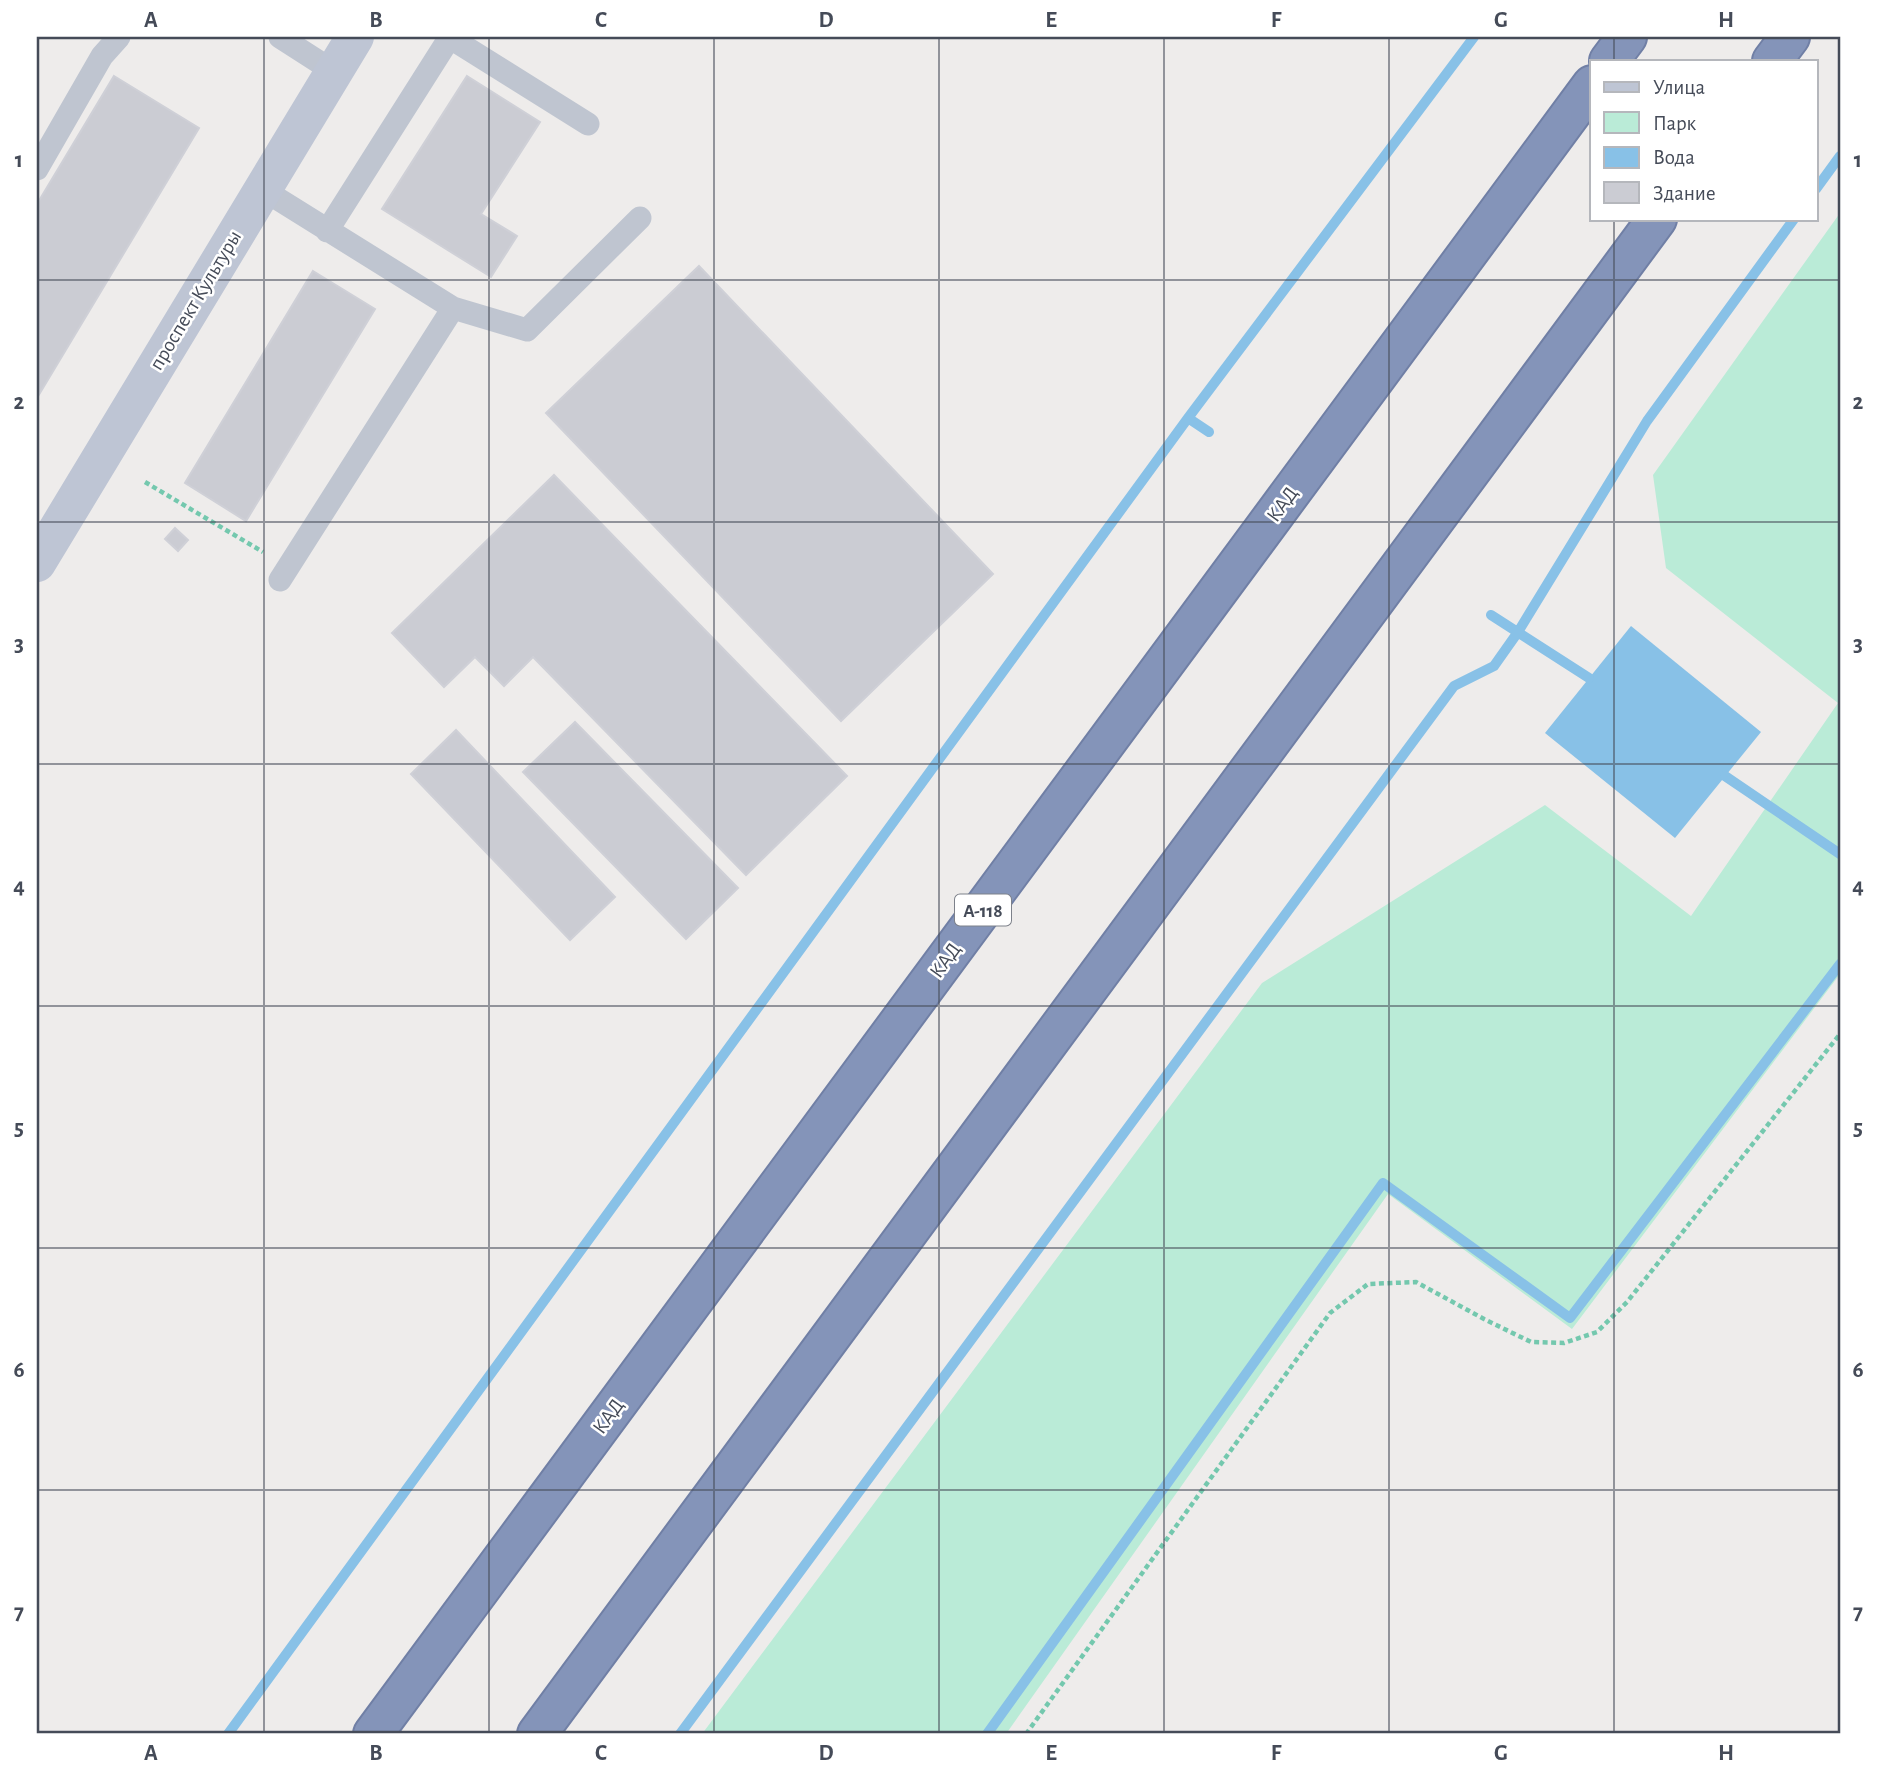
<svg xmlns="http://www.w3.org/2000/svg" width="1877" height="1771" viewBox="0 0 1877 1771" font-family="'Alegreya Sans',sans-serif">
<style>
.green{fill:#baebd7}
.water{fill:#88c1e7}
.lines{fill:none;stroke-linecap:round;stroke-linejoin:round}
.stream{stroke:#88c1e7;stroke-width:10}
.building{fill:#cbccd3;stroke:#cfd0d7;stroke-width:2}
.highway-casing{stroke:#707fa5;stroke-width:42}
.path{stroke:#74c8ae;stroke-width:4.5;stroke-dasharray:5 3.5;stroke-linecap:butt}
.lane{stroke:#bfc5d0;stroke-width:23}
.secondary{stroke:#bec5d4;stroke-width:38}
.highway{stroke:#8494b9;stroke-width:38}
.grid{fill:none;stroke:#454b58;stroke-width:2;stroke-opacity:0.55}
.labels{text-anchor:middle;stroke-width:5;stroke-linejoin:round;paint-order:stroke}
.shield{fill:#fff;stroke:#7d818a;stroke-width:2}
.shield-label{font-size:19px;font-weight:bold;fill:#454b58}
.street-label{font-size:21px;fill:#454b58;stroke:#fff}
.neatline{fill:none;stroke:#454b58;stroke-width:2.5}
.grid-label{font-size:23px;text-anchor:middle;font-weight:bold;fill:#454b58}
</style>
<rect width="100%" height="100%" fill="#eeeceb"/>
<path class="green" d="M 1840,213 L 1840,974 L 1572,1329 L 1388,1194 L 1006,1734 L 702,1734 L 1262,983 L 1545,805 L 1691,916 L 1838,703 L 1666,568 L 1653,475 Z"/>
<path class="water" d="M 1631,626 L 1761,732 L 1675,838 L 1545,733 Z"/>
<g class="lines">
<path class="stream" d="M 1816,189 L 1840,156
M 1188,418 L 1209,432
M 1491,615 L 1589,678
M 1725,776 L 1840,854
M 228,1734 L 1188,418 L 1474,37
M 680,1734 L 1454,686 L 1494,666 L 1518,632 L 1647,421 L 1794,219
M 987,1734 L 1383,1183 L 1570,1318 L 1840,964"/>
</g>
<path class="building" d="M 114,76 L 199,128 L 37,398 L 37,204 Z
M 467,76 L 540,122 L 481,214 L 517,236 L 491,277 L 382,209 Z
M 699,266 L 993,574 L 841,721 L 546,413 Z
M 313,271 L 375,309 L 246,521 L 185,483 Z
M 554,475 L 847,776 L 746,875 L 533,657 L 504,686 L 475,657 L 444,687 L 392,633 Z
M 175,528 L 188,540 L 178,551 L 165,539 Z
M 575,722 L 738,888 L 686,939 L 523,772 Z
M 456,730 L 615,897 L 570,940 L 411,774 Z"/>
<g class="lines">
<g class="highway-casing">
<path id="highway" d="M 1609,61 L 1627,37
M 1772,61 L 1790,37
M 373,1734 L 1592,85
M 537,1734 L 1657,219"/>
</g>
<path class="path" d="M 145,482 L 263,552
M 1026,1734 L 1330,1313 L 1368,1284 L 1416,1282 L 1484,1319 L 1531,1342 L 1564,1343 L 1597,1332 L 1627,1302 L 1840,1034"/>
<path class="lane" d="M 280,37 L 333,71
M 449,37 L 588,124
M 37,169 L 102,56 L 119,37
M 262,189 L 453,308
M 327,231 L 450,37
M 280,580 L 453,308 L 527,330 L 640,218"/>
<path class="secondary" d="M 37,563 L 355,37"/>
<use href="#highway" class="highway"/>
</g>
<path class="grid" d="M 264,37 L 264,1734M 489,37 L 489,1734M 714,37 L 714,1734M 939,37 L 939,1734M 1164,37 L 1164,1734M 1389,37 L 1389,1734M 1614,37 L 1614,61M 1614,219 L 1614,1734M 37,280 L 1840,280M 37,522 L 1840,522M 37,764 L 1840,764M 37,1006 L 1840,1006M 37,1248 L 1840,1248M 37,1490 L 1840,1490"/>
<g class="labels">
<rect class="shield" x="955" y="894.5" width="56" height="31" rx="5"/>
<g class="shield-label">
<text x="983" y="917">А-118</text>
</g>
<g class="street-label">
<text transform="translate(195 300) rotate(-59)" y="7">проспект Культуры</text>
<text transform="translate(1282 504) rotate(-54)" y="7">КАД</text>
<text transform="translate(945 960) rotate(-54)" y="7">КАД</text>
<text transform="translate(608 1416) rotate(-54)" y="7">КАД</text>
</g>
</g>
<rect width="1877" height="1771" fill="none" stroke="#ffffff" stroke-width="77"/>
<rect x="1590" y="60" width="228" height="161" fill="#ffffff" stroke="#b5b7bc" stroke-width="2"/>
<rect x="1604" y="82" width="35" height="10" fill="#bec5d4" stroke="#b5b7bc" stroke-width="2"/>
<text x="1653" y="94" font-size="21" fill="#454b58">Улица</text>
<rect x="1604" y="112" width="35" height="21" fill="#baebd7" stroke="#b5b7bc" stroke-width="2"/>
<text x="1653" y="130" font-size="21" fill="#454b58">Парк</text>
<rect x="1604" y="147" width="35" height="21" fill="#88c1e7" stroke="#b5b7bc" stroke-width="2"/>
<text x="1653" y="164" font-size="21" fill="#454b58">Вода</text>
<rect x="1604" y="182" width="35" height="21" fill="#cbccd3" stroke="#b5b7bc" stroke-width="2"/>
<text x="1653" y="200" font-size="21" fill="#454b58">Здание</text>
<rect x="38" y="38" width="1801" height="1694" class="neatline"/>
<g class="grid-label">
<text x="151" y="27">A</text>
<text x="376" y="27">B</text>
<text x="601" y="27">C</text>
<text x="826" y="27">D</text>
<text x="1051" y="27">E</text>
<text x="1276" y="27">F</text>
<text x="1501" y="27">G</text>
<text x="1726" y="27">H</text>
<text x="19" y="167">1</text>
<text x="1858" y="167">1</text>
<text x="19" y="409">2</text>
<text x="1858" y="409">2</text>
<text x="19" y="651">3</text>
<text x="1858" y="651">3</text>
<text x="19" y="893">4</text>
<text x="1858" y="893">4</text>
<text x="19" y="1135">5</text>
<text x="1858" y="1135">5</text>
<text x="19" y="1377">6</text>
<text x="1858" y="1377">6</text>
<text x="19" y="1619">7</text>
<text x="1858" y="1619">7</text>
<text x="151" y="1760">A</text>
<text x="376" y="1760">B</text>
<text x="601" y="1760">C</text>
<text x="826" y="1760">D</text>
<text x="1051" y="1760">E</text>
<text x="1276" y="1760">F</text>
<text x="1501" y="1760">G</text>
<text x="1726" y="1760">H</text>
</g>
</svg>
